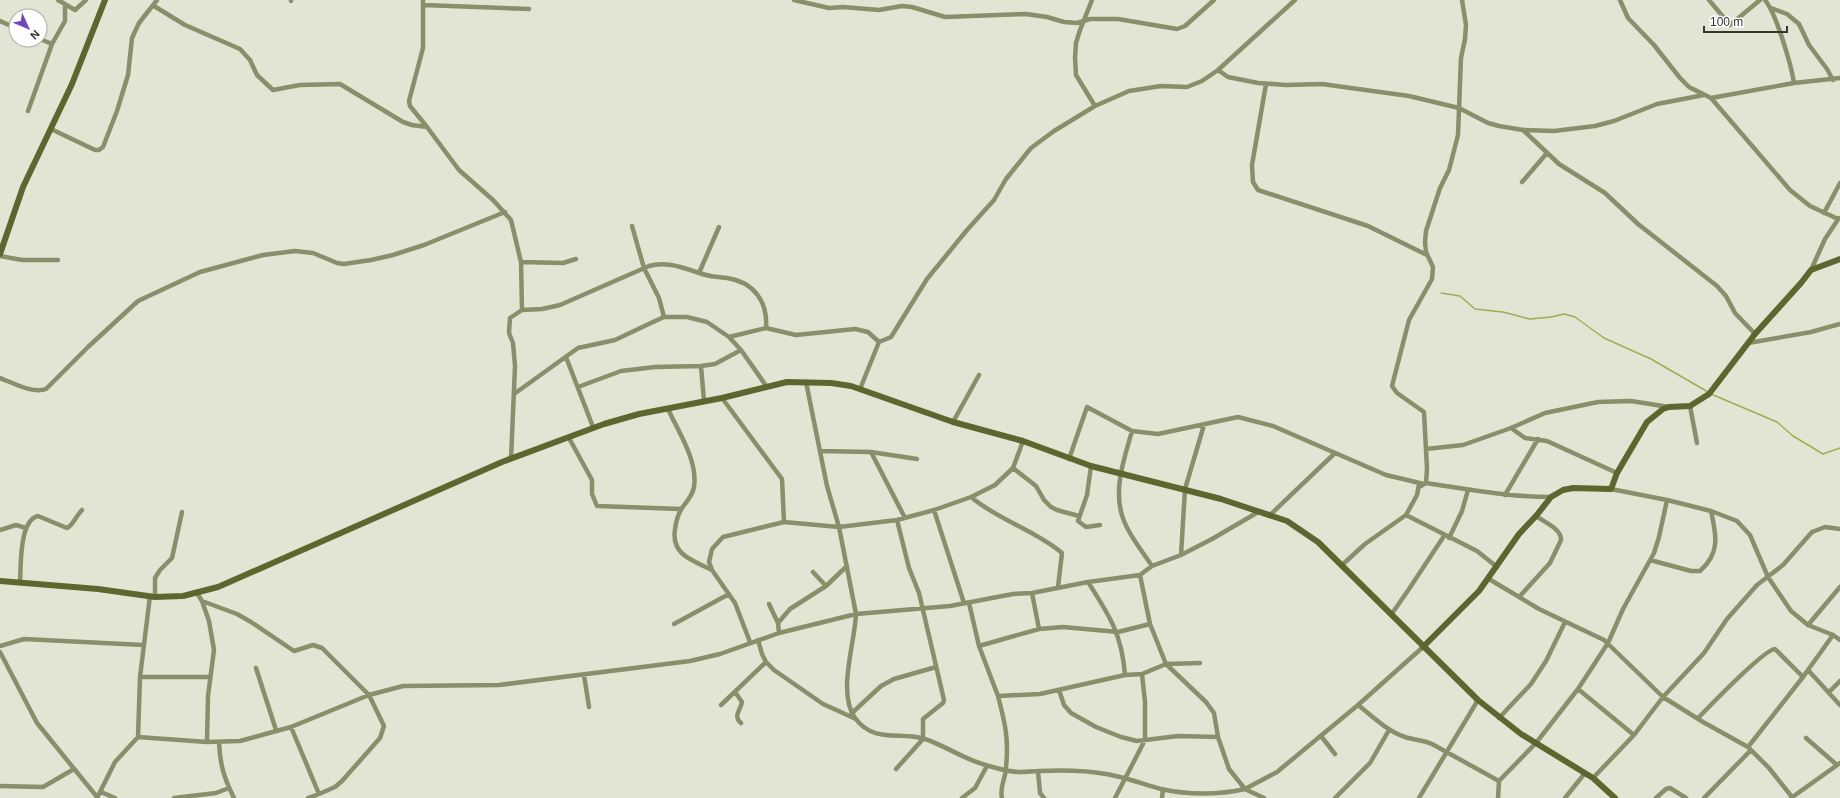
<svg xmlns="http://www.w3.org/2000/svg" width="1840" height="798" viewBox="0 0 1840 798" font-family="Arial,sans-serif">
<style>
.lines{fill:none;stroke-linecap:round;stroke-linejoin:round}
.stream{stroke:#9cad54;stroke-width:1.5}
.street{stroke:#878f6b;stroke-width:4.5}
.secondary{stroke:#5c6730;stroke-width:6}
</style>
<rect width="100%" height="100%" fill="#e1e6d4"/>
<g class="lines">
<path class="stream" d="M 1441,293 L 1460,296 L 1475,309 L 1503,312 L 1530,319 L 1551,317 L 1564,314 L 1575,317 L 1604,338 L 1651,359 L 1708,392
M 1711,394 L 1777,422 L 1793,436 L 1823,454 L 1840,448"/>
<path class="street" d="M 58,0 L 75,10 L 86,0
M 291,0 L 291,1
M 423,0 L 423,48 L 409,101 L 410,106 L 427,127
M 794,0 L 829,8 L 843,7 L 879,10 L 902,6 L 912,7 L 945,17 L 1026,14 L 1047,17 L 1064,22 L 1077,23 L 1090,19 L 1118,19 L 1177,29 L 1185,26 L 1214,0
M 1092,0 L 1080,30 L 1076,43 L 1075,58 L 1076,75 L 1095,106
M 1620,0 L 1628,18 L 1654,45 L 1680,78 L 1689,87 L 1711,98 L 1790,190 L 1810,206 L 1838,219
M 1709,0 L 1730,25 L 1760,0
M 1765,0 C 1776,13 1791,64 1794,83
M 423,5 L 529,9
M 154,6 L 185,25 L 240,49 L 250,60 L 257,75 L 273,90 L 300,85 L 340,84 L 403,122 L 412,125 L 427,127 L 459,170 L 493,200 L 511,220 L 521,262 L 522,310 L 510,318 L 509,333 L 513,343 L 515,366 L 511,459
M 1771,8 L 1787,14 L 1799,24 L 1809,45 L 1827,69 L 1833,80
M 0,21 L 16,28
M 40,39 L 52,44
M 1218,70 L 1228,77 L 1258,83 L 1286,85 L 1322,84 L 1409,96 L 1459,108 L 1488,123 L 1499,126 L 1523,130 L 1554,131 L 1595,126 L 1614,121 L 1657,104 L 1704,95
M 1266,84 L 1252,165 L 1253,182 L 1258,190 L 1368,226 L 1427,255
M 1711,98 L 1794,83 L 1840,78
M 28,111 L 52,44 L 65,21 L 65,6
M 51,129 L 95,150 L 99,150 L 103,147 L 117,111 L 128,75 L 132,38 L 139,23 L 157,0
M 1523,130 L 1559,164 L 1605,193 L 1638,224 L 1717,286 L 1726,296 L 1735,313 L 1755,334
M 1522,182 L 1547,153
M 1824,213 L 1840,183
M 632,226 L 644,268 L 659,298 L 664,317
M 0,256 L 22,260 L 58,260
M 521,262 L 563,263 L 576,259
M 1811,270 L 1825,239 L 1839,218
M 699,273 L 719,227
M 522,310 L 542,309 L 560,305 L 649,266 C 668,260 688,270 706,275 C 713,277 720,277 727,278 C 754,282 768,302 766,328
M 729,337 L 766,328 L 796,335 L 855,329 L 868,332 L 879,342
M 1748,343 L 1811,332 L 1840,324
M 566,357 L 593,427
M 701,366 L 704,401
M 0,378 C 13,383 33,394 46,389 L 88,347 L 138,301 L 200,272 L 263,255 L 295,251 L 313,253 L 337,263 L 344,264 L 371,260 L 393,255 L 424,245 L 505,212
M 806,382 L 827,486 L 839,527 L 856,614 C 855,643 837,693 855,718 C 874,744 901,731 925,739 C 946,746 967,761 989,766 C 999,769 1011,772 1021,772 C 1027,772 1033,771 1039,771 C 1061,770 1084,770 1106,774 C 1124,777 1143,784 1161,789 C 1188,795 1219,795 1245,789 L 1229,769 L 1218,737 L 1214,713 L 1206,702 L 1166,664
M 578,387 L 621,371 L 655,367 L 701,366 L 715,364 L 741,350
M 860,389 L 879,342 L 891,337 L 927,279 L 967,230 L 994,200 L 1006,179 L 1031,148 L 1054,131 L 1095,106 L 1129,91 L 1161,86 L 1187,87 L 1202,81 L 1218,70 L 1295,0
M 514,394 L 578,348 L 615,340 L 653,322 L 664,317 L 687,317 L 707,322 L 729,337 L 741,350 L 767,387
M 722,398 L 782,479 L 784,522
M 1690,406 L 1697,443
M 668,409 C 679,433 698,461 694,487 C 692,497 687,501 682,508 C 678,514 676,522 675,529 C 671,555 692,560 712,570
M 953,422 L 979,375
M 1511,428 L 1525,438 L 1547,441 L 1617,473
M 569,438 L 592,480 L 592,494 L 597,506 L 681,509
M 1426,449 L 1463,445 L 1511,428 L 1545,413 L 1598,402 L 1631,401 L 1669,407
M 820,451 L 871,452 L 917,459
M 871,452 L 905,518
M 1069,459 L 1087,407 L 1132,431
M 1091,466 L 1087,495 L 1078,521 L 1086,527 L 1100,525
M 1013,468 L 1036,486 L 1044,500 L 1051,507 L 1057,510 L 1079,516
M 1426,483 L 1427,469 L 1424,412 L 1397,393 L 1392,386 L 1409,320 L 1432,279 L 1433,267 L 1426,252 L 1425,242 L 1426,231 L 1440,188 L 1449,170 L 1458,135 L 1461,58 L 1465,39 L 1466,25 L 1462,0
M 1419,487 L 1426,483 C 1467,489 1509,497 1551,497
M 1611,489 L 1667,500 L 1711,511 L 1737,521 L 1750,535 L 1768,577 L 1791,611 L 1808,625 L 1833,635 L 1840,640
M 1505,495 L 1538,439
M 971,497 C 998,520 1035,530 1062,553 L 1058,587
M 934,510 L 964,603
M 1270,515 L 1335,453
M 1406,515 L 1477,551 L 1497,567
M 0,530 L 16,525 L 26,528
M 1449,538 L 1462,511 L 1468,490
M 1181,555 L 1185,489 L 1204,425
M 1650,560 L 1691,571 L 1700,571 C 1721,553 1716,534 1711,511
M 1342,565 L 1365,544 L 1406,515 L 1417,495 L 1419,484
M 1152,566 C 1143,552 1130,537 1124,521 C 1112,492 1124,459 1132,431 L 1158,434 L 1238,417 L 1273,426 L 1386,475 L 1424,484
M 813,572 L 826,586
M 1489,579 L 1539,609 L 1604,640 L 1663,697 L 1703,722 L 1748,747 L 1769,768 L 1792,797
M 20,582 C 21,567 19,520 38,516 L 67,528 C 73,525 76,516 82,510
M 1088,582 C 1109,615 1122,634 1125,675
M 197,593 L 202,601 L 209,621 L 214,650 L 208,696 L 207,742
M 1032,593 L 1039,629
M 1520,596 L 1550,563 L 1561,540 C 1562,529 1544,522 1536,516
M 155,597 L 155,578 L 160,570 L 172,558 L 182,512
M 202,601 L 237,614 L 251,622 L 294,651 L 313,645 L 322,648 L 369,695 L 384,726 L 380,738 L 342,781 L 335,787 L 319,794
M 969,603 L 979,646 L 998,696 L 1040,694 L 1125,675 L 1142,674 L 1166,664 L 1150,624 L 1140,575
M 769,604 L 778,623
M 1391,615 L 1409,589 L 1444,536
M 674,624 L 729,594
M 1808,625 L 1840,587
M 779,633 L 778,623 L 790,609 L 826,586 L 847,566
M 758,640 L 762,654 L 766,662 L 774,670 L 823,704 L 856,719
M 750,642 L 735,603 L 712,570 L 709,562 L 712,549 L 723,537 L 784,522 L 839,527 L 897,520 L 934,510 L 971,497 L 995,485 L 1013,468 L 1023,441
M 0,646 L 24,639 L 143,645
M 979,646 L 1039,629 L 1063,627 L 1118,632 L 1150,624
M 0,652 L 37,723 L 97,797
M 1166,664 L 1200,663
M 256,668 L 276,730
M 1808,670 L 1840,705
M 584,675 L 589,707
M 140,677 L 210,677
M 1578,689 L 1634,735
M 1059,690 L 1064,705 L 1071,713 L 1096,727 L 1121,737 L 1137,741 L 1178,736 L 1218,737
M 735,692 L 742,702 C 740,711 733,716 741,723
M 1829,692 L 1840,681
M 998,696 C 1005,723 1009,739 1006,767 C 1006,778 999,787 1002,798
M 721,705 L 766,662
M 1358,705 C 1372,716 1387,731 1405,737 C 1414,740 1423,740 1432,744 L 1499,781
M 852,713 L 881,686 L 894,679 L 936,667
M 1499,718 L 1531,684 L 1546,661 L 1565,622
M 1698,718 C 1709,707 1764,649 1775,649 L 1803,677
M 291,727 L 319,794 L 308,798
M 1321,736 L 1335,754
M 138,737 L 140,677 L 150,596
M 1806,738 L 1837,765
M 219,742 C 220,765 224,778 234,798
M 1748,747 L 1803,677 L 1833,635
M 896,769 L 923,739 L 923,719 L 943,703 L 944,700 L 919,593 L 909,568 L 897,520
M 1038,771 L 1040,793 L 1044,798
M 1593,778 L 1634,735 L 1663,697 L 1704,653 L 1727,619 L 1757,585 L 1783,565 L 1812,532 L 1825,527 L 1840,529
M 0,786 L 43,787 L 74,769
M 101,792 L 115,798
M 97,798 L 115,762 L 138,737 L 207,742 L 240,741 L 291,727 L 369,695 L 403,686 L 499,685 L 690,661 L 720,654 L 779,633 L 856,614 L 950,606 L 1013,594 L 1032,593 L 1088,582 L 1140,575 L 1152,566 L 1181,555 L 1212,539 L 1260,511
M 174,798 L 216,793 L 229,788
M 962,798 L 975,788 L 987,766
M 1115,798 L 1145,740 L 1145,702 L 1142,674
M 1162,798 L 1163,789
M 1264,798 L 1245,789 L 1277,772 L 1358,705 L 1423,647
M 1335,798 L 1370,763 L 1389,730
M 1419,798 L 1478,700
M 1498,798 L 1499,781 L 1536,743 L 1578,689 L 1608,643 L 1623,609 L 1654,553 L 1659,537 L 1667,500
M 1565,798 L 1585,773
M 1656,798 L 1666,789 L 1670,788 L 1686,798
M 1704,798 L 1751,750
M 1791,798 L 1840,763"/>
<path class="secondary" d="M 0,254 L 23,187 L 72,84 L 105,0
M 0,581 L 98,589 L 155,597 L 183,596 L 218,587 L 502,462 L 604,424 L 639,414 L 722,398 L 787,382 L 831,383 L 851,386 L 953,422 L 1023,441 L 1091,466 L 1221,499 L 1287,521 L 1318,542 L 1478,700 L 1521,734 L 1593,778 L 1615,798
M 1423,647 L 1479,591 L 1519,534 L 1536,516 L 1551,497 L 1563,490 L 1573,488 L 1611,489 L 1617,473 L 1647,422 L 1663,409 L 1669,407 L 1690,406 L 1709,394 L 1755,334 L 1801,283 L 1811,270 L 1840,259"/>
</g>
<g transform="translate(28 28) rotate(134)"><circle r="19" fill="#ffffff" stroke="#aeafac"/>
<path d="M0-3L7 15L0 10L-7 15Z" fill="#7646be"/>
<text y="-6" font-size="11" font-weight="bold" text-anchor="middle" fill="#353730">N</text>
</g>
<path d="M1704 26v6h83v-6" fill="none" stroke="#353730" stroke-width="2"/>
<text x="1710" y="26" font-size="12" fill="#353730" stroke="#ffffff" stroke-width="3" paint-order="stroke">100 m</text>
</svg>
